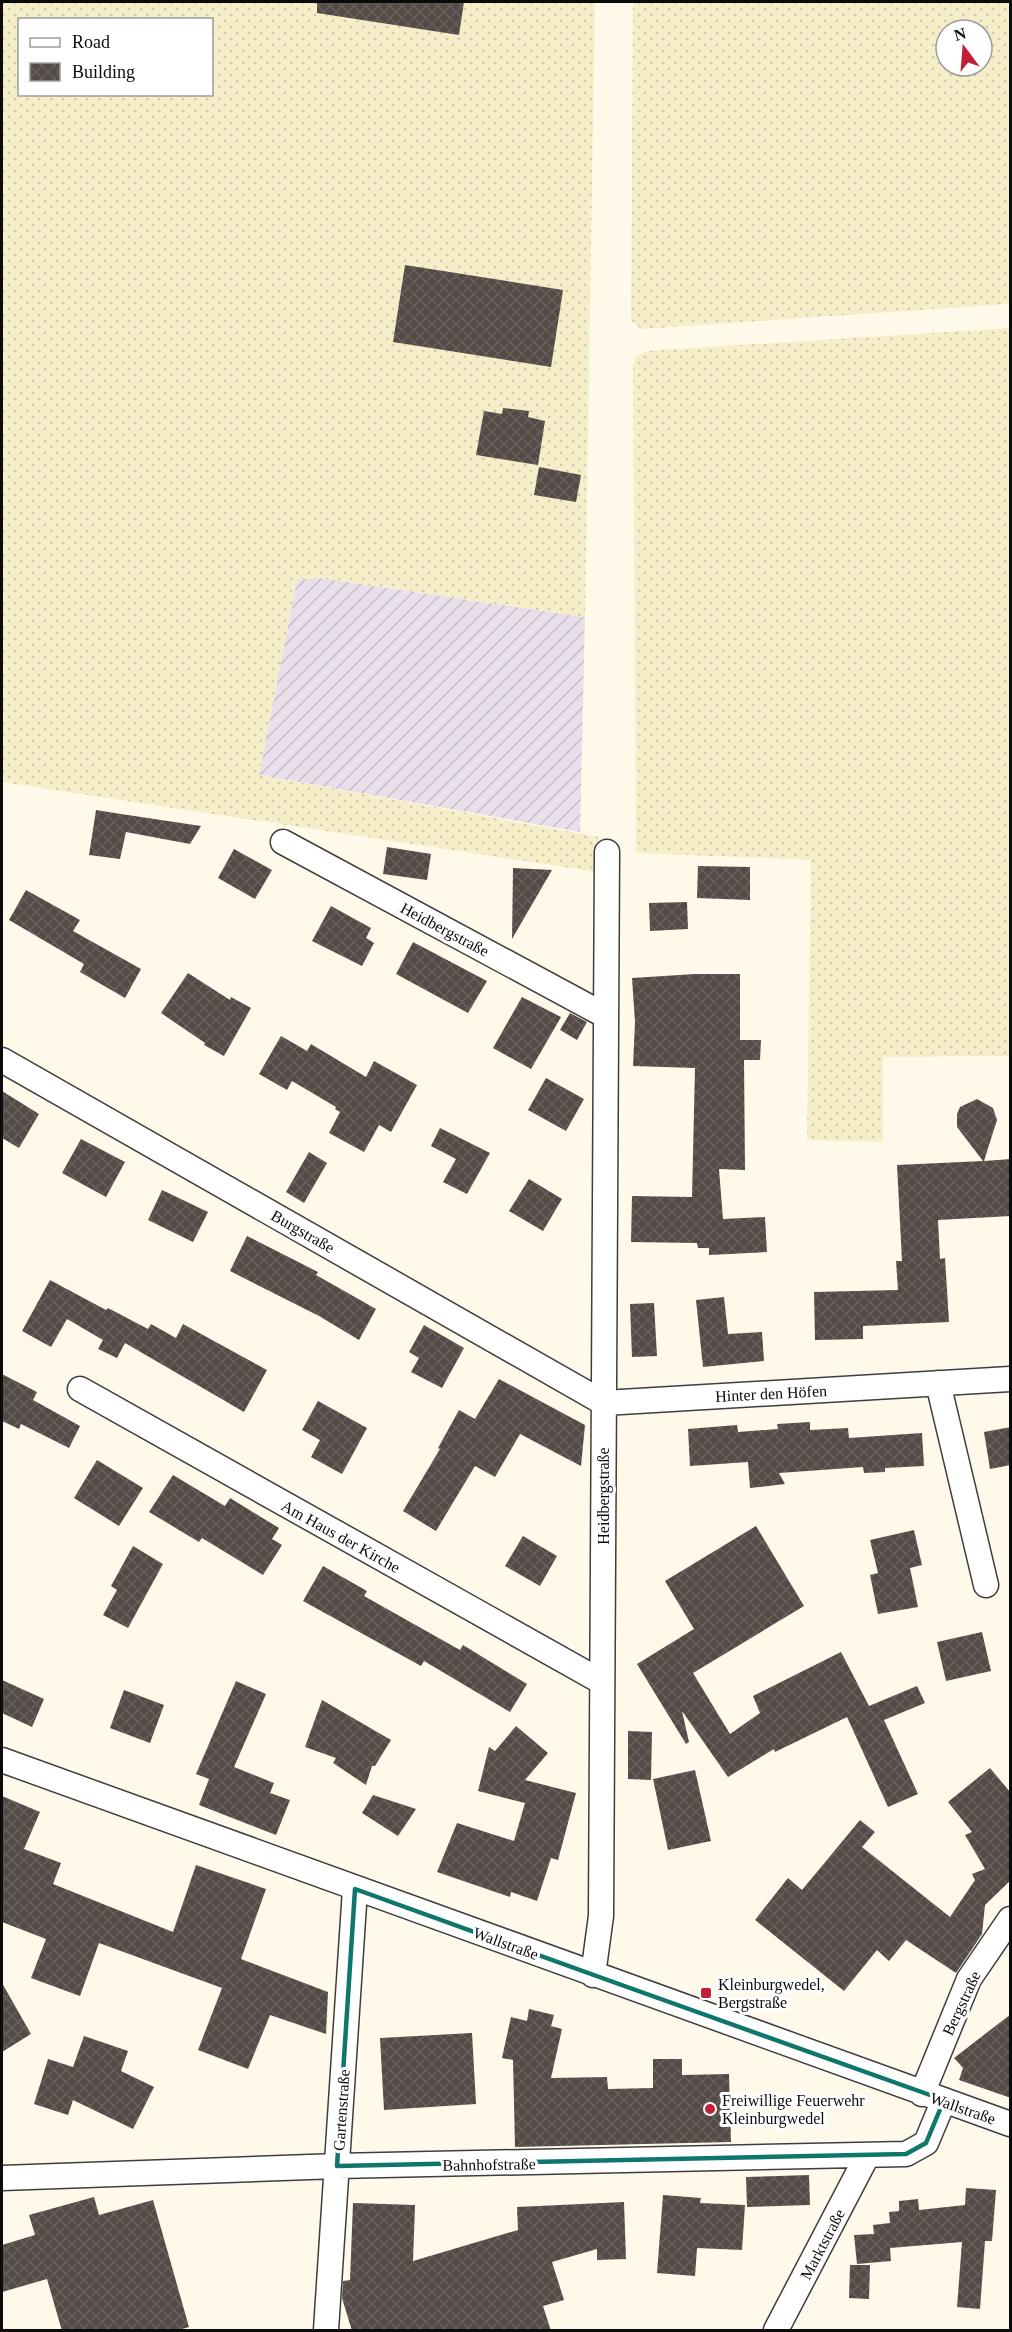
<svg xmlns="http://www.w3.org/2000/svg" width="1012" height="2332" viewBox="0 0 1012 2332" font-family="Georgia,serif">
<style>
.industrial{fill:url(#industrial-furrows)}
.farmland{fill:url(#farmland-dots);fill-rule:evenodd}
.building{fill:url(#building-cross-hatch)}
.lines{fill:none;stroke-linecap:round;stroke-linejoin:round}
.minor-casing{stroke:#3e3e3e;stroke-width:27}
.minor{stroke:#fff;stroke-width:24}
.marked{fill:none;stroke:#0f766e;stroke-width:4.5;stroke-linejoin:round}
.poi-dot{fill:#c01f35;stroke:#fff;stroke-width:2}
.labels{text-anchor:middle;stroke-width:6;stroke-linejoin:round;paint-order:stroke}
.street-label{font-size:16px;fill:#0b0b0b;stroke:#fff}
.poi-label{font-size:16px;fill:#0b0b0b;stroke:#fff;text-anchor:start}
</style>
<defs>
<pattern id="industrial-furrows" width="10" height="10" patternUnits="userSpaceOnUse" patternTransform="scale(1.5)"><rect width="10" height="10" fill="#e8dfeb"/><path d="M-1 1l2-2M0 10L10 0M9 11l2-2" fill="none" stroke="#c6bec8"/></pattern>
<pattern id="farmland-dots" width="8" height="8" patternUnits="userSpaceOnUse" patternTransform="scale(1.5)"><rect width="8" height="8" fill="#f5eec9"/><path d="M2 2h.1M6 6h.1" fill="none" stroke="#d1cbab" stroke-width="1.8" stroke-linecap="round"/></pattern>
<pattern id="building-cross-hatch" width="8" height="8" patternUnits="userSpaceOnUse" patternTransform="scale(1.5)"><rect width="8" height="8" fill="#544b47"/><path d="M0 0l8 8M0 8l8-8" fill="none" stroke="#68605d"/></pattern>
</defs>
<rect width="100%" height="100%" fill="#fff9e9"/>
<path class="industrial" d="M 320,578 L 585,617 L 580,832 L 259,775 L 297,580 Z"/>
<path class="farmland" d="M 2,2 L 595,2 L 585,617 L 320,578 L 297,580 L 259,775 L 599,837 L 597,872 L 2,782 ZM 20,20 L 212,20 L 212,94 L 20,94 Z
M 633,2 L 1010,2 L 1010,304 L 641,329 L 631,320 ZM 946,30 L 982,30 L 982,66 L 946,66 Z
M 1010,328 L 1010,1056 L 883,1057 L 883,1142 L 807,1140 L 811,860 L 636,853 L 633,366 L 635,357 L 646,351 Z"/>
<path class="building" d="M 317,2 L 464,2 L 459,35 L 317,13 Z
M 405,265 L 563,290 L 551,367 L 393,342 Z
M 503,408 L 529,411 L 528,417 L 545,421 L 538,465 L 476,455 L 484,411 L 502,414 Z
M 539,467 L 581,475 L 576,502 L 534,495 Z
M 96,810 L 121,814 L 201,826 L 190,844 L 126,832 L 120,859 L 89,855 Z
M 387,847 L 431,854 L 427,880 L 383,874 Z
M 234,849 L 272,870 L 255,899 L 218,878 Z
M 698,866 L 750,867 L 750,900 L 697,898 Z
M 513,868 L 552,870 L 512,939 Z
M 26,890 L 80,920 L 73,931 L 141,969 L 125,998 L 80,972 L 84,964 L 9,920 Z
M 687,902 L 688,929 L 650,931 L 649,903 Z
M 331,906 L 371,928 L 366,938 L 374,943 L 362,966 L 312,941 Z
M 413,942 L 487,981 L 468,1013 L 396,974 Z
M 188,973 L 230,1000 L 231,997 L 251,1008 L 224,1056 L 204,1045 L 205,1043 L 161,1013 Z
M 695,974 L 740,974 L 740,1040 L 761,1040 L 760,1060 L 744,1060 L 745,1170 L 719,1169 L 723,1219 L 765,1217 L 767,1252 L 709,1255 L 709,1248 L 698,1248 L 697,1243 L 631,1242 L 632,1196 L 692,1197 L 695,1068 L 633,1066 L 635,1022 L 632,978 Z
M 522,997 L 561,1017 L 531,1069 L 493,1048 Z
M 570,1013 L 587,1022 L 577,1040 L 560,1030 Z
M 281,1036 L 307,1051 L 311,1044 L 366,1077 L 374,1061 L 417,1085 L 391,1132 L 379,1125 L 364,1152 L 329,1133 L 340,1112 L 335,1109 L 336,1107 L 292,1081 L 287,1090 L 259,1074 Z
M 546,1078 L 584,1099 L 566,1131 L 528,1110 Z
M 2,1091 L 39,1114 L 19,1148 L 2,1138 Z
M 977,1099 L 993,1108 L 997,1120 L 984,1161 L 1011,1159 L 1011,1216 L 938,1220 L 940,1259 L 945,1258 L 949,1322 L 863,1326 L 863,1339 L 815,1340 L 814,1292 L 898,1290 L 896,1261 L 902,1261 L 897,1165 L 983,1161 L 957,1127 L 957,1114 L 960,1107 Z
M 440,1128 L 490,1153 L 467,1194 L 443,1182 L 456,1159 L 431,1146 Z
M 81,1139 L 125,1162 L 106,1197 L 62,1173 Z
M 309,1152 L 327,1163 L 304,1203 L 286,1192 Z
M 529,1179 L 562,1199 L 543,1231 L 509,1211 Z
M 162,1190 L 208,1212 L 193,1242 L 148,1220 Z
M 247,1236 L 318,1272 L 316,1275 L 376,1309 L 359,1340 L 319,1316 L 230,1271 Z
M 50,1280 L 106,1310 L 108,1308 L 148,1329 L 151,1324 L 176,1338 L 183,1324 L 267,1370 L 244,1412 L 125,1343 L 117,1358 L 98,1349 L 103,1340 L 67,1319 L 51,1347 L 22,1331 Z
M 724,1297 L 728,1334 L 762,1332 L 764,1361 L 703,1367 L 696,1300 Z
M 654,1303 L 657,1356 L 632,1357 L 630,1304 Z
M 424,1325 L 464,1348 L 442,1388 L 411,1372 L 419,1358 L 409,1352 Z
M 2,1374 L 37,1392 L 33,1400 L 80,1426 L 69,1448 L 21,1424 L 19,1429 L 2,1421 Z
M 499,1379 L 585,1425 L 581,1466 L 520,1434 L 495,1477 L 475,1466 L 436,1531 L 403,1511 L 440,1449 L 438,1448 L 459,1410 L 475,1419 Z
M 318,1401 L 367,1428 L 342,1474 L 311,1457 L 320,1440 L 302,1430 Z
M 810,1422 L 810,1430 L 848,1428 L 849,1438 L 922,1433 L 924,1466 L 885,1468 L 885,1472 L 864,1473 L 863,1467 L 779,1473 L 785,1484 L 750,1488 L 748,1462 L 690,1466 L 688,1429 L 737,1425 L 738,1432 L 778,1429 L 777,1424 Z
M 1011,1427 L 1011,1465 L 990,1469 L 984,1432 Z
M 97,1460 L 143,1488 L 119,1526 L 74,1498 Z
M 173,1475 L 225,1506 L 230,1498 L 279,1528 L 272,1539 L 282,1545 L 263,1575 L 202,1538 L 199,1542 L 149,1512 Z
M 756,1526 L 804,1606 L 693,1673 L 730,1734 L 760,1713 L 753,1696 L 841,1652 L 869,1706 L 917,1686 L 925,1703 L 884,1720 L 918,1794 L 888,1807 L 847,1717 L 775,1752 L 774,1749 L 728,1777 L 682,1711 L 689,1742 L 686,1744 L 637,1664 L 694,1629 L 665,1581 Z
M 914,1530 L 922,1565 L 910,1568 L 918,1607 L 878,1614 L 870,1575 L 878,1573 L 870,1540 Z
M 523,1536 L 557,1556 L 540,1586 L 505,1566 Z
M 133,1546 L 163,1564 L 128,1628 L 103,1615 L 117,1590 L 111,1586 Z
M 323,1566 L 367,1591 L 364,1596 L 460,1650 L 463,1645 L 527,1684 L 510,1712 L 424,1661 L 421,1666 L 303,1601 Z
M 982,1632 L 991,1671 L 946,1681 L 937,1642 Z
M 2,1680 L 44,1699 L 32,1727 L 2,1713 Z
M 236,1681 L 266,1694 L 234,1767 L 274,1783 L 270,1793 L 290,1800 L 276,1835 L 199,1805 L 209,1779 L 196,1774 Z
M 124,1690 L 164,1705 L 150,1743 L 110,1728 Z
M 322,1700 L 391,1740 L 375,1766 L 372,1766 L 366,1785 L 333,1763 L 336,1758 L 305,1747 Z
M 516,1726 L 548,1753 L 525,1780 L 576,1793 L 558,1860 L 551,1858 L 537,1901 L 511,1892 L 510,1897 L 437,1872 L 457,1823 L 514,1841 L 525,1803 L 478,1791 L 489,1747 L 495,1751 Z
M 628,1731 L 652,1732 L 651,1780 L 628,1779 Z
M 990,1768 L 1011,1793 L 1011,1880 L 985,1905 L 982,1934 L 956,1973 L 906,1940 L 889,1961 L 877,1950 L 844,1991 L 755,1920 L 788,1878 L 802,1890 L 860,1820 L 875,1832 L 862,1847 L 950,1917 L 975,1880 L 972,1874 L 985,1869 L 965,1835 L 972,1832 L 948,1802 Z
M 695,1770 L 711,1841 L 668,1850 L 653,1779 Z
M 373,1795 L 416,1809 L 398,1836 L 362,1813 Z
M 2,1796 L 40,1812 L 24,1849 L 61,1863 L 53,1884 L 173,1932 L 196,1865 L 266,1889 L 241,1959 L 328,1992 L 326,2034 L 270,2015 L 248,2069 L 198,2050 L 222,1988 L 99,1943 L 80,1996 L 31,1978 L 46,1939 L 2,1922 Z
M 2,1983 L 31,2034 L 2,2052 Z
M 529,2009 L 554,2015 L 551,2026 L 562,2029 L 551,2078 L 607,2077 L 608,2089 L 653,2088 L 653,2059 L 682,2059 L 682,2075 L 729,2074 L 731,2142 L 515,2147 L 513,2060 L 502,2058 L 511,2017 L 527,2021 Z
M 1011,2014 L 1011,2098 L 959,2080 L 963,2068 L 954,2058 Z
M 472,2033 L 476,2104 L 384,2110 L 380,2038 Z
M 84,2036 L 128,2051 L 121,2071 L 154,2087 L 133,2129 L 73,2100 L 68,2115 L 34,2104 L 48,2059 L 73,2067 Z
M 809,2175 L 810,2205 L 747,2207 L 746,2177 Z
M 966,2188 L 996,2190 L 992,2241 L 985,2241 L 980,2309 L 957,2307 L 962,2242 L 890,2248 L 891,2261 L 857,2264 L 854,2235 L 874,2234 L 873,2225 L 890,2223 L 889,2212 L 899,2211 L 899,2201 L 918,2199 L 919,2210 L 965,2205 Z
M 663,2195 L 701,2198 L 700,2203 L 745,2205 L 742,2250 L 697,2248 L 695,2276 L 657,2273 Z
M 94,2197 L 99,2215 L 153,2200 L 189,2327 L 175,2331 L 62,2331 L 47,2279 L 2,2292 L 2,2245 L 35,2235 L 29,2215 Z
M 624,2202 L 626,2259 L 597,2260 L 597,2249 L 552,2262 L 564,2300 L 543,2306 L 551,2331 L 352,2331 L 342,2298 L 343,2281 L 350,2280 L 353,2203 L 415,2205 L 413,2261 L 518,2230 L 517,2207 Z
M 850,2265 L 870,2265 L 869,2299 L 849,2298 Z"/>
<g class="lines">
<g class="minor-casing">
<path id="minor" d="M 283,842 L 606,1016
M 2,1060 L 604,1403
M 938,1383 L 986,1585
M 80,1389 L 602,1682
M 604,1403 L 1010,1379
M 2,1760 L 1010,2124
M 593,1975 L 601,1916 L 607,852
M 922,2094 L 969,1979 L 1010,1919
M 2,2178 L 337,2166 L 906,2154 L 926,2143 L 944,2100
M 326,2330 L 355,1889
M 776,2330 L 867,2156"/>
</g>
<use href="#minor" class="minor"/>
</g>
<path class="marked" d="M 355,1889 L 616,1983 L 944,2100 L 926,2143 L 906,2154 L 337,2166 Z"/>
<g class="poi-dot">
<rect x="700" y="1987" width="12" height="12" rx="3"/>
<circle cx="710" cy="2109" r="6"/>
</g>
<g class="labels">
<g class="street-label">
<text transform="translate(445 929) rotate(28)" y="6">Heidbergstraße</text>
<text transform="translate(303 1231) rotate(30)" y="6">Burgstraße</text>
<text transform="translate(771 1393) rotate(-3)" y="6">Hinter den Höfen</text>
<text transform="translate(603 1496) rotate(-90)" y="6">Heidbergstraße</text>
<text transform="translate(341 1536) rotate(29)" y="6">Am Haus der Kirche</text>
<text transform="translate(506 1943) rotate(20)" y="6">Wallstraße</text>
<text transform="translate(961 2003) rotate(-65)" y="6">Bergstraße</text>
<text transform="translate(963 2108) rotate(19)" y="6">Wallstraße</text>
<text transform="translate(341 2110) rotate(-86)" y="6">Gartenstraße</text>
<text transform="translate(489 2164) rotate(-1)" y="6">Bahnhofstraße</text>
<text transform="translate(822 2244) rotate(-62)" y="6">Marktstraße</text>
</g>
<g class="poi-label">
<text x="718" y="1990">Kleinburgwedel,<tspan x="718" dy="18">Bergstraße</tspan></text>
<text x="722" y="2106">Freiwillige Feuerwehr<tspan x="722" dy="18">Kleinburgwedel</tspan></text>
</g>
</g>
<rect width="1012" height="2332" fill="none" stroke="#0b0b0b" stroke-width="6"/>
<rect x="18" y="18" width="195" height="78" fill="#ffffff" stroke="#9d9d9d" stroke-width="1.5"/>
<rect x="30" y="38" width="30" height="9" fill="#ffffff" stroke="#9d9d9d" stroke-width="1.5"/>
<text x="72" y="48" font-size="18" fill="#0b0b0b">Road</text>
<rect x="30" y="63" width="30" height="18" fill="url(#building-cross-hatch)" stroke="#9d9d9d" stroke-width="1.5"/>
<text x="72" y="78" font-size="18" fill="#0b0b0b">Building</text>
<g transform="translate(964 48) rotate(344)"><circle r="28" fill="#ffffff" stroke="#9d9d9d" stroke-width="1.5"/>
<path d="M0-4.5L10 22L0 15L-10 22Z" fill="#c01f35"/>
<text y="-9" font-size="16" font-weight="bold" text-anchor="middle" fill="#0b0b0b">N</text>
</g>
</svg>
